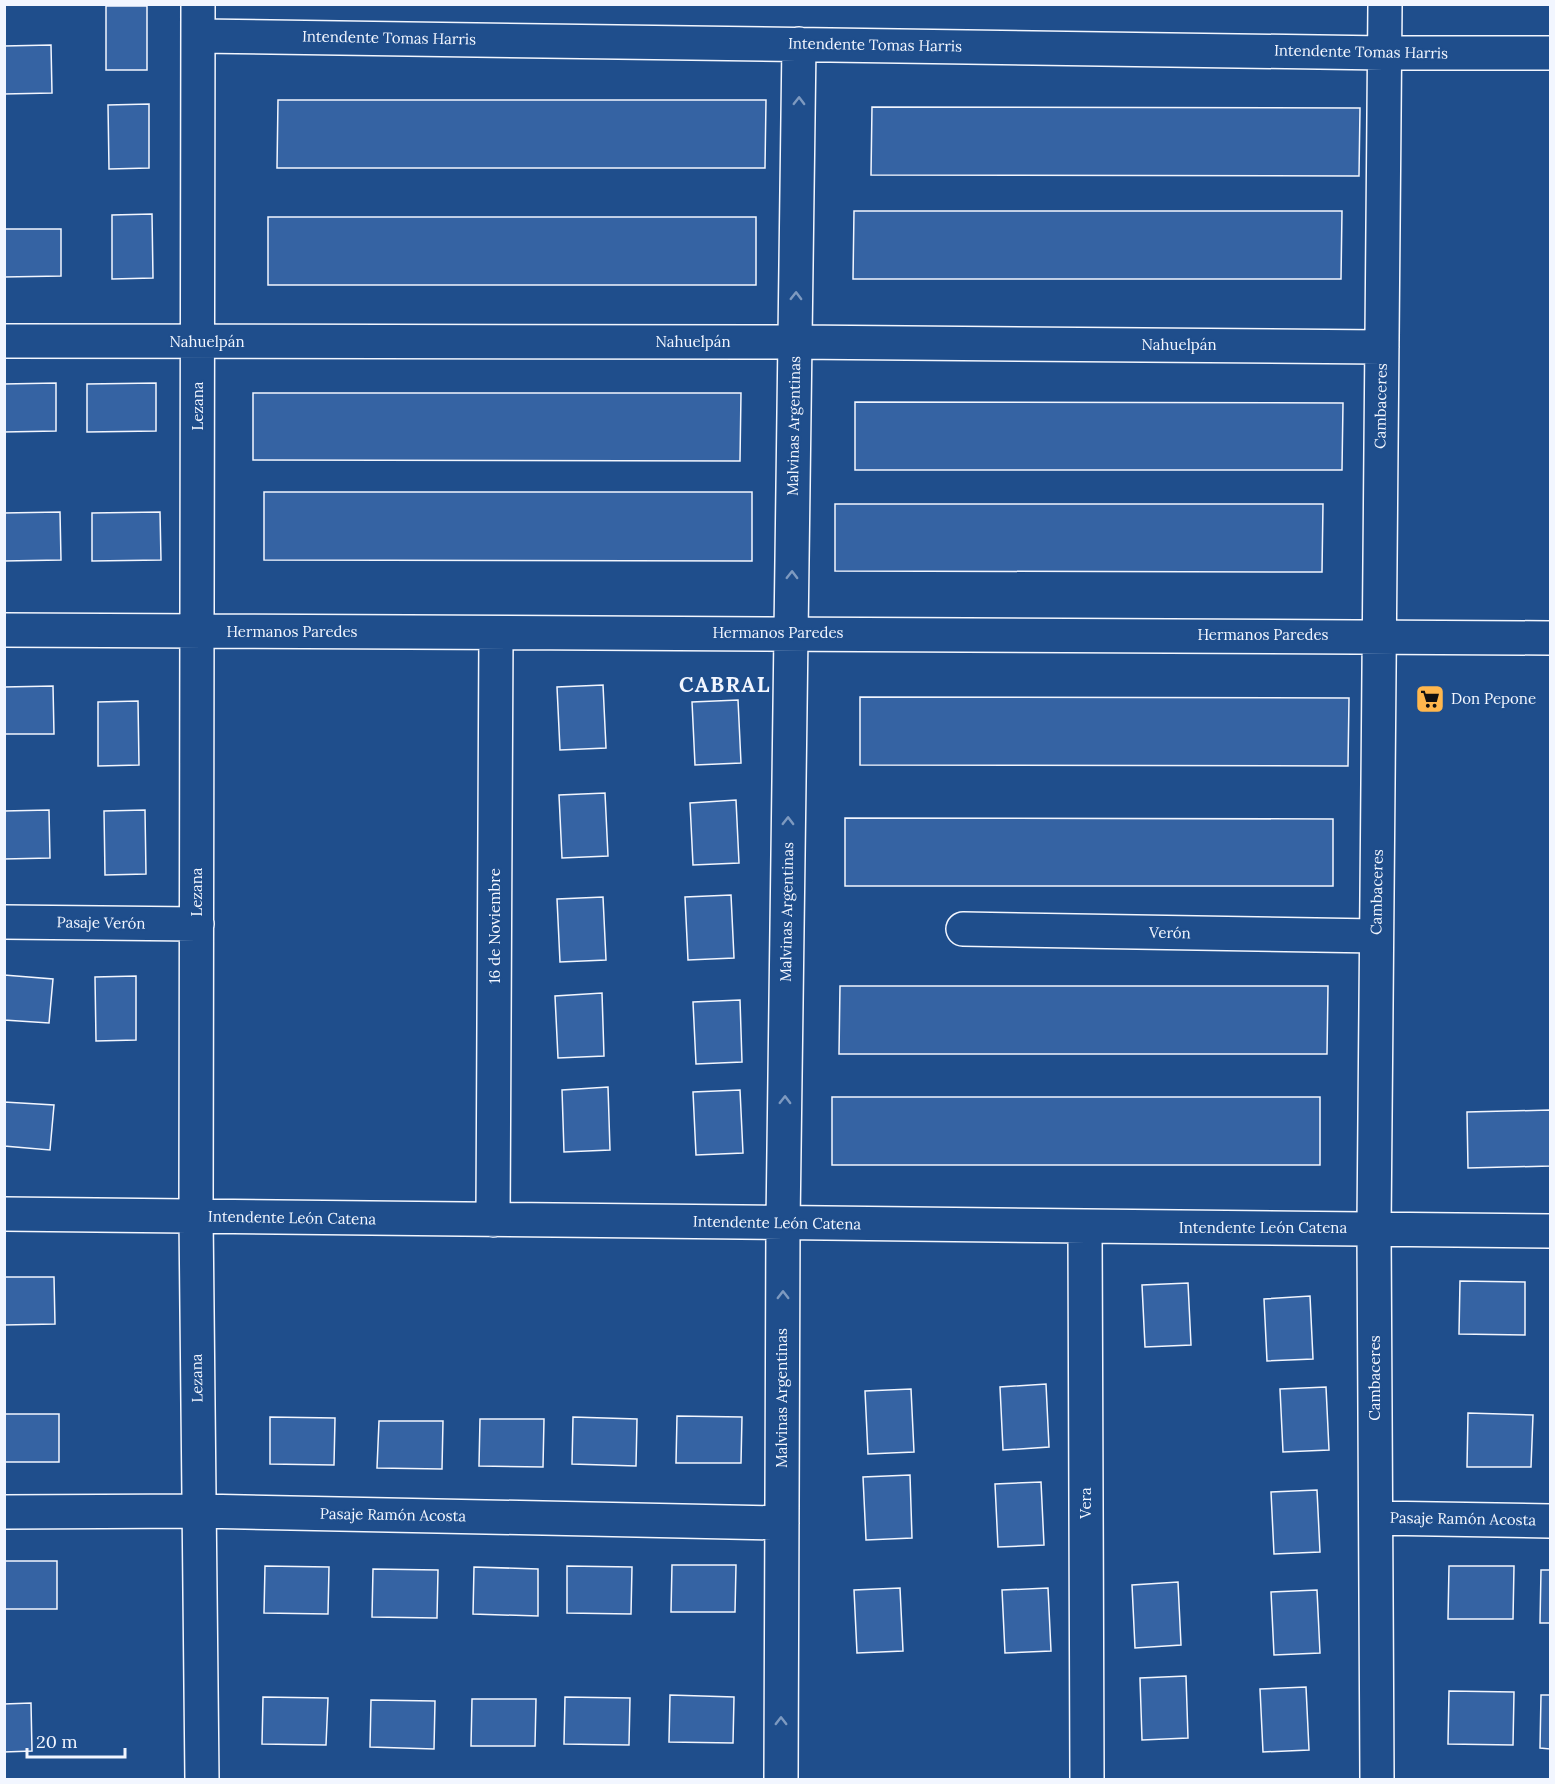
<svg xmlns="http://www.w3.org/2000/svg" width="1555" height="1784" viewBox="0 0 1555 1784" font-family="Lora,serif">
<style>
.building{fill:#3563a3;stroke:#f2f6ff;stroke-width:1.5}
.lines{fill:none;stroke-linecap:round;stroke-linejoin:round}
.minor-casing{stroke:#f2f6ff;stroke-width:36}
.minor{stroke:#1f4e8c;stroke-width:33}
.oneway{stroke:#7e9ac0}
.labels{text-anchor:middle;stroke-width:4.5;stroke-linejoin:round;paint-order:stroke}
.street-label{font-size:15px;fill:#f2f6ff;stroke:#1f4e8c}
.poi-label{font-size:15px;fill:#f2f6ff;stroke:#1f4e8c;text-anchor:start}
.district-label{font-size:21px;font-weight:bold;letter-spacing:1.5px;fill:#f2f6ff;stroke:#1f4e8c}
</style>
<rect width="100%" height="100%" fill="#1f4e8c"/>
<path class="building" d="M 106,6 L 147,6 L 147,70 L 106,70 Z
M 51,45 L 52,93 L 4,94 L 4,46 Z
M 278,100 L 766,100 L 765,168 L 277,168 Z
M 149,104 L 149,168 L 109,169 L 108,105 Z
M 872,107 L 1360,108 L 1359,176 L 871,175 Z
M 854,211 L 1342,211 L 1341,279 L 853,279 Z
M 152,214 L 153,278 L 112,279 L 112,215 Z
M 268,217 L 756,217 L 756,285 L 268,285 Z
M 4,229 L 61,229 L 61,276 L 4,277 Z
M 56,383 L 56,431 L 4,432 L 4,384 Z
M 156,383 L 156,431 L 87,432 L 87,384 Z
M 253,393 L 741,393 L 740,461 L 253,460 Z
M 855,402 L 1343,403 L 1342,470 L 855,470 Z
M 264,492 L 752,492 L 752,561 L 264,560 Z
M 835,504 L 1323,504 L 1322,572 L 835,571 Z
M 60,512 L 61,560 L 4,561 L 4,513 Z
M 160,512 L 161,560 L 92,561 L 92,513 Z
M 603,685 L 606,748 L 560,750 L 557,687 Z
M 53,686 L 54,734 L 4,734 L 4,687 Z
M 860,697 L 1349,698 L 1348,766 L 860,765 Z
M 738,700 L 741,763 L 695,765 L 692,702 Z
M 138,701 L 139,765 L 98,766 L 98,702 Z
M 605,793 L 608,856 L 562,858 L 559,795 Z
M 736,800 L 739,863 L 693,865 L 690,803 Z
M 49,810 L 50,858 L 4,859 L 4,811 Z
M 145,810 L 146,874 L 105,875 L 104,811 Z
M 845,818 L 1333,819 L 1333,886 L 845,886 Z
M 731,895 L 734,958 L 688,960 L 685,897 Z
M 603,897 L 606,960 L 560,962 L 557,899 Z
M 4,975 L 53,979 L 49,1023 L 4,1020 Z
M 136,976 L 136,1040 L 96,1041 L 95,977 Z
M 840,986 L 1328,986 L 1327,1054 L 839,1054 Z
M 602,993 L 604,1056 L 558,1058 L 555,996 Z
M 740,1000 L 742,1062 L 696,1064 L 693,1002 Z
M 608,1087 L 610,1150 L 564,1152 L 562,1090 Z
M 740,1090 L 743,1153 L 696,1155 L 693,1092 Z
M 832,1097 L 1320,1097 L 1320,1165 L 832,1165 Z
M 4,1102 L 54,1105 L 50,1150 L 4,1146 Z
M 1550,1110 L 1550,1166 L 1468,1168 L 1467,1112 Z
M 4,1277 L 54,1277 L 55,1324 L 4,1325 Z
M 1460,1281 L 1525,1282 L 1525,1335 L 1459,1334 Z
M 1188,1283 L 1191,1345 L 1145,1347 L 1142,1285 Z
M 1310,1296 L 1313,1359 L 1267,1361 L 1264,1299 Z
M 1046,1384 L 1049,1447 L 1003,1450 L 1000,1387 Z
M 1326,1387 L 1329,1450 L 1283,1452 L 1280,1389 Z
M 911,1389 L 914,1452 L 868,1454 L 865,1391 Z
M 1468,1413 L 1533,1415 L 1531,1467 L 1467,1467 Z
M 4,1414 L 59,1414 L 59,1462 L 4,1462 Z
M 677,1416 L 742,1417 L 741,1463 L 676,1463 Z
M 270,1417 L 335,1418 L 334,1465 L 270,1464 Z
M 573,1417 L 637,1419 L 636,1466 L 572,1464 Z
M 480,1419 L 544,1419 L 543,1467 L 479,1466 Z
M 379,1421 L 443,1421 L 442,1469 L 377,1468 Z
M 910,1475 L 912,1538 L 866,1540 L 863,1477 Z
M 1041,1482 L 1044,1545 L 998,1547 L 995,1484 Z
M 1317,1490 L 1320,1552 L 1274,1554 L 1271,1492 Z
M 4,1561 L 57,1561 L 57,1609 L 4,1609 Z
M 672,1565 L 736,1565 L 735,1612 L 671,1612 Z
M 265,1566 L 329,1567 L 328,1614 L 264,1613 Z
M 567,1566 L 632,1567 L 631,1614 L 567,1613 Z
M 1449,1566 L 1514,1566 L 1513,1619 L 1448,1619 Z
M 474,1567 L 538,1569 L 538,1616 L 473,1614 Z
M 373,1569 L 438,1570 L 437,1618 L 372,1617 Z
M 1541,1570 L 1550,1570 L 1550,1623 L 1540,1623 Z
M 1178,1582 L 1181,1645 L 1135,1648 L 1132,1585 Z
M 900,1588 L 903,1651 L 857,1653 L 854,1590 Z
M 1048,1588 L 1051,1651 L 1005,1653 L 1002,1590 Z
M 1317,1590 L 1320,1653 L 1274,1655 L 1271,1592 Z
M 1186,1676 L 1188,1738 L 1142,1740 L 1140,1678 Z
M 1306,1687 L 1309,1750 L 1263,1752 L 1260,1689 Z
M 1449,1691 L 1514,1692 L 1513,1745 L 1448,1744 Z
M 670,1695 L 734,1697 L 733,1743 L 669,1742 Z
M 1541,1695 L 1550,1695 L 1550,1749 L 1540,1748 Z
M 263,1697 L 328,1698 L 326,1745 L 262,1744 Z
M 565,1697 L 630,1698 L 629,1745 L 564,1744 Z
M 472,1699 L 536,1699 L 535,1746 L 471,1746 Z
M 371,1700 L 435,1701 L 434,1749 L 370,1747 Z
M 31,1703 L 32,1751 L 4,1752 L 4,1704 Z"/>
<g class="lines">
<g class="minor-casing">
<path id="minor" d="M 198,4 L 196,1216 L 202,1780
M 199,36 L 1384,53 L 1550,53
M 4,341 L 795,342 L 1382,347
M 4,630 L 1550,638
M 4,922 L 197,924
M 963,929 L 1376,936
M 4,1214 L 1550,1231
M 493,1220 L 496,633
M 1085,1227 L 1087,1780
M 4,1512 L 199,1511 L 782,1523
M 1376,1518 L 1550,1521
M 781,1780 L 783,1224 L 799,44
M 1377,1780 L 1374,1229 L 1385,4"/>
</g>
<use href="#minor" class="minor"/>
</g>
<defs><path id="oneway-chevron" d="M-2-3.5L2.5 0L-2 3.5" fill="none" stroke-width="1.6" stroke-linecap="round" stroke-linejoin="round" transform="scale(1.5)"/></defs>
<g class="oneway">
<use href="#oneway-chevron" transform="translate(799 101) rotate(-89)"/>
<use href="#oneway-chevron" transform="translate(796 296) rotate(-89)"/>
<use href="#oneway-chevron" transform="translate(792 575) rotate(-89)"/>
<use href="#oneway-chevron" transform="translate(788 821) rotate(-89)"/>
<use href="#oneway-chevron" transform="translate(785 1100) rotate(-89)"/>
<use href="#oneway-chevron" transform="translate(783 1295) rotate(-90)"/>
<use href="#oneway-chevron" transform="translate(781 1721) rotate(-90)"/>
</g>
<defs>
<g id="supermarket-square" transform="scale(1.5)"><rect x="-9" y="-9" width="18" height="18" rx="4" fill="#ffb74d" stroke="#1f4e8c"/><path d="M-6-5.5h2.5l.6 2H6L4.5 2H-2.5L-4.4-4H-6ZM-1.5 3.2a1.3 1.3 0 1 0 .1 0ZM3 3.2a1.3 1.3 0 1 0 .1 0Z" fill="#111"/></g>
</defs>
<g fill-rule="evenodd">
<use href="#supermarket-square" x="1430" y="699"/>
</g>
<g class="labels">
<g class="street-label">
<text transform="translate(389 38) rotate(1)" y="5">Intendente Tomas Harris</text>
<text transform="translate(875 45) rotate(1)" y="5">Intendente Tomas Harris</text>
<text transform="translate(1361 52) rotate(1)" y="5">Intendente Tomas Harris</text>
<text x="207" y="347">Nahuelpán</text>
<text x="693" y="347">Nahuelpán</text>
<text x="1179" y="350">Nahuelpán</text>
<text transform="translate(198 406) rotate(-90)" y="5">Lezana</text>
<text transform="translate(1381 406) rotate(-89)" y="5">Cambaceres</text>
<text transform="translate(794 426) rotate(-89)" y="5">Malvinas Argentinas</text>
<text x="292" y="637">Hermanos Paredes</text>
<text x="778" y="638">Hermanos Paredes</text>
<text x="1263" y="640">Hermanos Paredes</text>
<text transform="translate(197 892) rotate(-90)" y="5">Lezana</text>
<text transform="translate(1377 892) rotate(-89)" y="5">Cambaceres</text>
<text transform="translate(787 912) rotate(-89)" y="5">Malvinas Argentinas</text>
<text transform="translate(101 923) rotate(1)" y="5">Pasaje Verón</text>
<text transform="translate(495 926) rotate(-90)" y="5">16 de Noviembre</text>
<text transform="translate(1170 933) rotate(1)" y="5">Verón</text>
<text transform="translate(292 1218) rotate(1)" y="5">Intendente León Catena</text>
<text transform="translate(777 1223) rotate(1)" y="5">Intendente León Catena</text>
<text x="1263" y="1233">Intendente León Catena</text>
<text transform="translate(197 1378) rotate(-91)" y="5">Lezana</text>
<text transform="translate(1375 1378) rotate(-90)" y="5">Cambaceres</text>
<text transform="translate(782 1398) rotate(-90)" y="5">Malvinas Argentinas</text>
<text transform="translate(1086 1503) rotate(-90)" y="5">Vera</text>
<text transform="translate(393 1515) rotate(1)" y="5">Pasaje Ramón Acosta</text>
<text transform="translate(1463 1519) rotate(1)" y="5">Pasaje Ramón Acosta</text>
</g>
<g class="poi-label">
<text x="1451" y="704">Don Pepone</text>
</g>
<g class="district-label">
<text x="725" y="692">CABRAL</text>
</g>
</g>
<rect width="1555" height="1784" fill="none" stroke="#f2f6ff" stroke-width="12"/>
<path d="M27 1748v9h98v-9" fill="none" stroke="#f2f6ff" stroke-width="3"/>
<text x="36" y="1748" font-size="18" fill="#f2f6ff" stroke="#1f4e8c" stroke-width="4.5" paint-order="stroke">20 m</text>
</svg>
